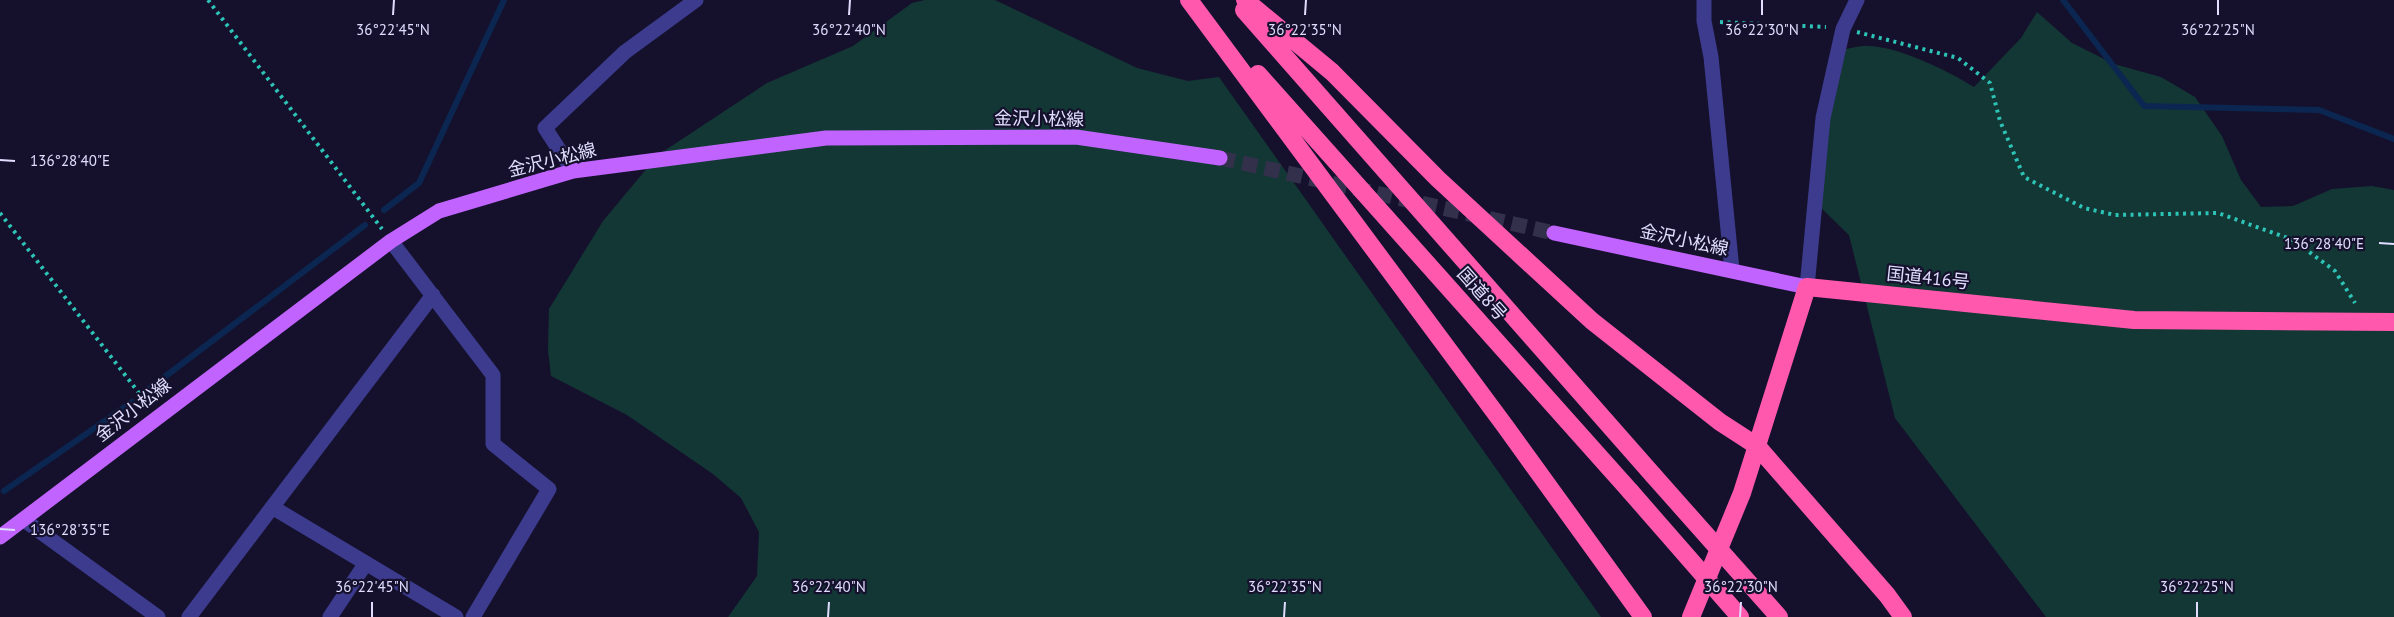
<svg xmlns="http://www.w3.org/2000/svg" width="2394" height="617" viewBox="0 0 2394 617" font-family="'PT Sans','Noto Sans JP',sans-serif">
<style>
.green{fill:#133735}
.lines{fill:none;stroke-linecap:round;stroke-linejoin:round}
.stream{stroke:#0b2751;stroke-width:6}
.major-tunnel{stroke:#33304c;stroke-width:15;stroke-dasharray:15 8;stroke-linecap:butt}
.path{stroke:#2dc3b6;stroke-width:4;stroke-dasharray:3 4.5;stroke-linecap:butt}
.minor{stroke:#3c3b8d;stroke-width:15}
.major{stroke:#c164ff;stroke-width:15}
.highway{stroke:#ff58ac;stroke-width:18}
.highway-bridge{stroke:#ff58ac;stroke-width:18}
.ticks{fill:none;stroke:#e0ddff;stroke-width:2}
.labels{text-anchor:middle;stroke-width:4.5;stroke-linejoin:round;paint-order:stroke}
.street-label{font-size:18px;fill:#e0ddff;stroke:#15112d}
.ticks-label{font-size:15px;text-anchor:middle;fill:#e0ddff;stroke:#15112d;stroke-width:4.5;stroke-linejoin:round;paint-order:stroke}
</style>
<rect width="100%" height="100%" fill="#15112d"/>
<path class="green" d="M 925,0 L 995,0 L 1137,68 L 1188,81 L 1219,77 L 1601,617 L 728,617 L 757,576 L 759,532 L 741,498 L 713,474 L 627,415 L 551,376 L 548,350 L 549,309 L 603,221 L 658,155 L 767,83 L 853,46 L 912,3 Z
M 2037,12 L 2072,43 L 2114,64 L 2161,77 L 2195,97 L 2222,136 L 2241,180 L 2261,207 L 2293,206 L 2332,189 L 2372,186 L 2394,190 L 2394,617 L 2046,617 L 1895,418 L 1849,235 L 1819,206 L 1836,51 C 1846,50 1859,45 1869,46 C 1900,47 1948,71 1974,87 L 2021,38 Z"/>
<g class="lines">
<path class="stream" d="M 2063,0 L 2144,106 L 2319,110 L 2394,139
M 384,210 L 419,183 L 504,0
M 150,388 L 365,225
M 4,491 L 132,402"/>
<path class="major-tunnel" d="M 1220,158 L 1554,233"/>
<path class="path" d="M 208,0 L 382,229
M 1720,22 L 1826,27
M 1857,32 L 1958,58 L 1990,83 L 2000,121 L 2024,177 L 2084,208 L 2115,215 L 2218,213 L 2293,240 L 2335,271 L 2355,303
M 0,213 L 149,406"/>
<path class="minor" d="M 1704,0 L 1704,21 L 1711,57 L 1732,270
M 573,171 L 545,128 L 625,52 L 696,0
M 391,241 L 493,375 L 493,444 L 549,489 L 473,617
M 1807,287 L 1823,118 L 1843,29 L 1857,0
M 272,507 L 456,617
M 24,520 L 158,617
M 189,617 L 433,295
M 330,617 L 366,563"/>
<path class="major" d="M 1554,233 L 1807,287
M 0,537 L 391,241 L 439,211 L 573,171 L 826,138 L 1076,137 L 1220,158"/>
<path class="highway" d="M 1189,0 L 1505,426 L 1643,617
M 1245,0 L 1332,72 L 1438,179 L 1592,321 L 1720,422 L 1757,446 L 1887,595 L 1903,617
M 1244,10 L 1653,475
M 1258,74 L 1630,491
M 1691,617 L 1742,493 L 1807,287 L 2134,320 L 2394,322"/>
<path class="highway-bridge" d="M 1653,475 L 1779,617
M 1630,491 L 1740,617"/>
</g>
<path class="ticks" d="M 393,15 L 394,0M 849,15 L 850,0M 1305,15 L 1306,0M 1762,15 L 1762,0M 2218,15 L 2218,0M 0,160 L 15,161M 2379,243 L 2394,244M 0,529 L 15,530M 372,617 L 372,602M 828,617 L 829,602M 1284,617 L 1285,602M 1740,617 L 1741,602M 2197,617 L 2197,602"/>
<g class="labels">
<g class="street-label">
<text transform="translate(1039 119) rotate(1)" y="6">金沢小松線</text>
<text transform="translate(552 160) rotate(-14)" y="6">金沢小松線</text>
<text transform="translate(1684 240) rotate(12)" y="6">金沢小松線</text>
<text transform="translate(1928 278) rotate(6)" y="6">国道416号</text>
<text transform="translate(1482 294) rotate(48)" y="6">国道8号</text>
<text transform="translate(133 410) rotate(-38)" y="6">金沢小松線</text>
</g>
</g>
<g class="ticks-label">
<text x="393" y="35">36°22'45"N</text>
<text x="849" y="35">36°22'40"N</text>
<text x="1305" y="35">36°22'35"N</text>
<text x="1762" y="35">36°22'30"N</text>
<text x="2218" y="35">36°22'25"N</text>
<text x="70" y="166">136°28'40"E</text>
<text x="2324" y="249">136°28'40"E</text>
<text x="70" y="535">136°28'35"E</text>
<text x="372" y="592">36°22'45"N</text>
<text x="829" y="592">36°22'40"N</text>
<text x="1285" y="592">36°22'35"N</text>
<text x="1741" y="592">36°22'30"N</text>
<text x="2197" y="592">36°22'25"N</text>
</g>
</svg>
